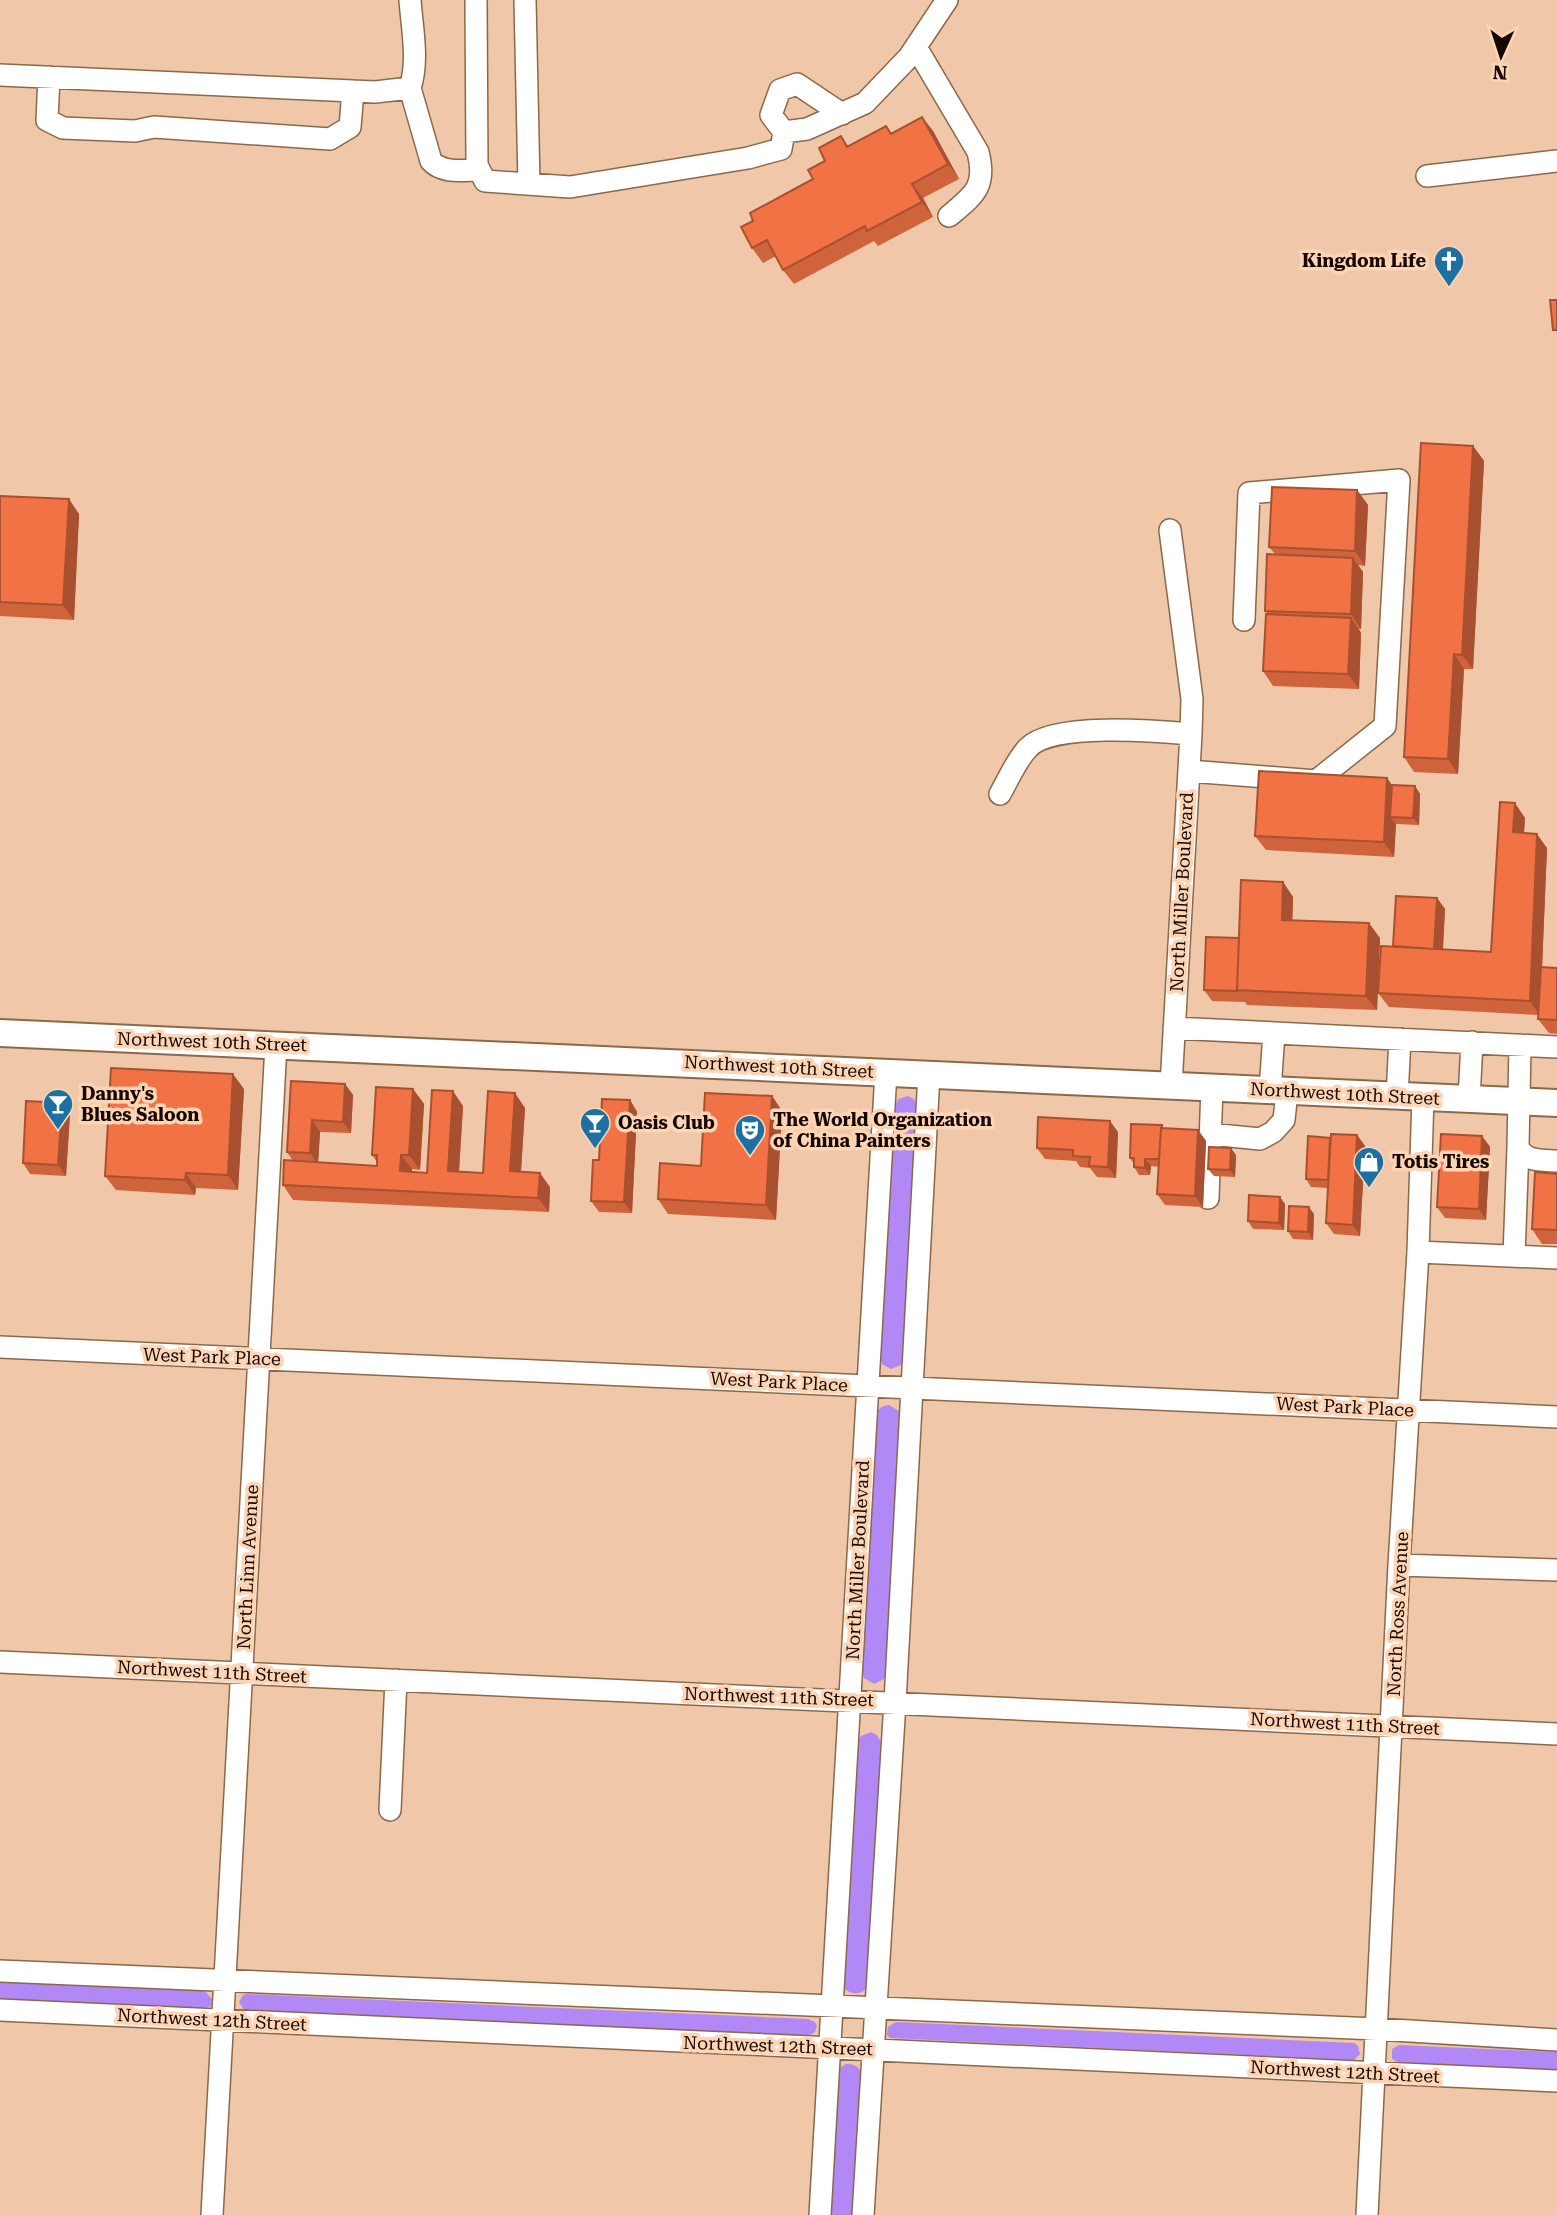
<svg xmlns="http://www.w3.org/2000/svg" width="1557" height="2215" viewBox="0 0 1557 2215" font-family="'Roboto Serif',serif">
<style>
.green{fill:#b188f5}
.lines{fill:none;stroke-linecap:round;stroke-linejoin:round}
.minor-casing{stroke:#8c684b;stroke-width:24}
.major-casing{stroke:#8c684b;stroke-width:30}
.minor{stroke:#fff;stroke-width:21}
.major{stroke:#fff;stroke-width:26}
.wall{fill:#cf633b}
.shaded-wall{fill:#a95030}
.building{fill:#f17345;stroke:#a95030;stroke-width:2}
.labels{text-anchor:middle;stroke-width:7;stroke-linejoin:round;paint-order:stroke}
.poi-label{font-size:18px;font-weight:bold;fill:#150801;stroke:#fdd4b4;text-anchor:start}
.street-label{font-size:18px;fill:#150801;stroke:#fdd4b4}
</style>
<rect width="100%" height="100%" fill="#f0c7a8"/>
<path class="green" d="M 908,1096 L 914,1099 L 918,1108 L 903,1360 L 901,1365 L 891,1369 L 882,1364 L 880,1358 L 894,1109 L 898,1099 Z
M 889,1405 L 899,1411 L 901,1417 L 886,1674 L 884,1679 L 874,1684 L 864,1678 L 862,1672 L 876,1416 C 878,1408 881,1406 889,1405 Z
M 871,1732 L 877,1735 L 882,1744 L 867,1987 C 862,1995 854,1995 846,1990 L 842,1984 L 858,1742 L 861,1736 Z
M 0,1982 L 205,1991 L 212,1999 L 211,2006 L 203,2009 L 0,2000 Z
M 247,1994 L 808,2019 L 815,2022 L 817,2026 L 815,2032 L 807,2037 L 248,2011 L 244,2010 L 239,2002 L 243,1995 Z
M 896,2022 L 1354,2043 L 1358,2046 L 1360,2054 L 1354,2060 L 1349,2060 L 890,2038 L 887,2035 L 888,2027 Z
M 1399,2045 L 1557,2052 L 1557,2070 L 1401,2063 L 1395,2061 L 1392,2058 L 1392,2049 Z
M 846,2064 C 856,2064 860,2067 862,2076 L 853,2215 L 830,2215 L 838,2073 L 841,2067 Z"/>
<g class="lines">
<g class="minor-casing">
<path id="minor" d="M 476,0 L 477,165 L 485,181 L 570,187 L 748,158 L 781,149 L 784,132
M 525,0 L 529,184
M 916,47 L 978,152 C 987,187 974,195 949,216
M 0,75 L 375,92 L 410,88 C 419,61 412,28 410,0
M 49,77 L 47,120 L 63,128 L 135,131 L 154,127 L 330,139 L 350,127 L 353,91
M 410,88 L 431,161 C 443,174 463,170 479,170
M 842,114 L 797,84 L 780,90 L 771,115 L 784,132 L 807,129 L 865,103 L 909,57 L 947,0
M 1427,176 L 1557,161
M 1170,530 L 1192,699 L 1191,734 L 1171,1086
M 1189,771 L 1316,781 L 1385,726 L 1399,480 L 1249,493 L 1244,620
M 1000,794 C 1008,780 1017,759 1028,748 C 1051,722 1157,731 1191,734
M 1174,1028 L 1557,1047
M 1520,1045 L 1518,1147 C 1525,1162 1542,1160 1557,1161
M 1270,1090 L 1274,1033
M 1397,1096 L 1400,1039
M 1469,1099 L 1472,1042
M 1210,1134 L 1260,1139 L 1273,1132 L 1284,1120 L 1287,1091
M 1208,1198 L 1212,1087
M 1418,1252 L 1557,1258
M 1514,1256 L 1518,1147
M 0,1347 L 1557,1417
M 1399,1565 L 1557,1570
M 0,1662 L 1557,1734
M 390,1810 L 396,1680
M 0,1971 L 1377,2029 L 1557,2040
M 0,2010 L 1557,2081
M 212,2215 L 276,1045
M 820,2215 L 886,1072
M 863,2215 L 895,1702 L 929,1074
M 1367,2215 L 1399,1565 L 1418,1252 L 1423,1097"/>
</g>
<g class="major-casing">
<path id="major" d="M 0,1033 L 1557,1103"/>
</g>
<use href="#minor" class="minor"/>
<use href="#major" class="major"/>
</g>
<path class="wall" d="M 922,117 L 933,131 L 959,179 L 923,198 L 933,217 L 878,246 L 874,241 L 794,284 L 783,270 L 776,256 L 763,263 L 752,248 L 753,221 L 813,179 L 841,136 L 848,146 L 891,133 Z
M 1473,446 L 1484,461 L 1473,669 L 1464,669 L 1458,774 L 1414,772 L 1404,757 Z
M 1357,490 L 1368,505 L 1365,566 L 1358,565 L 1363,572 L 1361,629 L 1359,629 L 1361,633 L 1359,689 L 1273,686 L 1263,671 L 1268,614 L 1265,611 L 1275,554 L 1269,547 Z
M 0,496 L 79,514 L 74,620 L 0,616 Z
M 1387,778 L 1392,785 L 1415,786 L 1420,794 L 1419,825 L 1396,824 L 1394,857 L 1266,850 L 1255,836 Z
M 1525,818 L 1524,833 L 1547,848 L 1542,967 L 1557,968 L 1557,1034 L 1549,1033 L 1538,1019 L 1538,1015 L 1389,1007 L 1378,993 L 1393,946 L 1437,898 L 1445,909 L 1443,949 L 1491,952 Z
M 1283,882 L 1293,897 L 1292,920 L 1380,938 L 1377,1010 L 1247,1005 L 1245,1002 L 1212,1001 L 1204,990 L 1239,938 Z
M 291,1081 L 345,1084 L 353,1095 L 351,1133 L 320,1132 L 318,1162 L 377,1166 L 377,1162 L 372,1155 L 413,1089 L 424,1104 L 420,1170 L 412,1169 L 411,1172 L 427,1173 L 463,1106 L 459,1172 L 483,1173 L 525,1108 L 521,1171 L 550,1187 L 549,1212 L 293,1200 L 283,1185 L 293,1161 L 287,1152 Z
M 244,1089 L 238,1190 L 196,1188 L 195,1195 L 116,1190 L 105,1176 Z
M 772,1096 L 782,1111 L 776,1220 L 668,1214 L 658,1199 L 701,1166 Z
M 630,1100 L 637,1112 L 632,1213 L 599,1212 L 591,1201 L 599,1160 Z
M 70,1114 L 66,1176 L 30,1174 L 23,1163 Z
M 1164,1128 L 1198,1130 L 1206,1141 L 1203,1207 L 1165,1205 L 1157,1194 L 1159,1167 L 1151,1166 L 1150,1175 L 1139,1175 L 1134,1167 L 1134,1164 L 1130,1158 Z
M 1118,1132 L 1116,1178 L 1097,1177 L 1090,1168 L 1080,1167 L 1076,1161 L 1045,1159 L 1037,1148 Z
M 1357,1135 L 1365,1146 L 1360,1236 L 1334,1234 L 1326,1223 L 1328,1188 L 1311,1187 L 1306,1179 L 1330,1138 Z
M 1482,1136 L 1490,1147 L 1486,1220 L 1445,1218 L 1437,1207 Z
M 1236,1155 L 1235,1177 L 1214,1176 L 1208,1169 Z
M 1557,1174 L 1557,1244 L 1542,1244 L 1532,1229 Z
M 1285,1204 L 1284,1230 L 1253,1229 L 1248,1221 Z
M 1314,1214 L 1313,1240 L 1293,1239 L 1288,1231 Z"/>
<path class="shaded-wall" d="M 922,117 L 933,131 L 959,179 L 948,164 Z
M 912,184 L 923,198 L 933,217 L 922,202 Z
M 1473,446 L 1484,461 L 1473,669 L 1462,655 Z
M 1357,490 L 1368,505 L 1365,566 L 1355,551 Z
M 69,499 L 79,514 L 74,620 L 63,605 Z
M 1353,558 L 1363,572 L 1361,629 L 1351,614 Z
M 1351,618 L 1361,633 L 1359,689 L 1348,674 Z
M 1454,654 L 1464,669 L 1458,774 L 1448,759 Z
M 1387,778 L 1397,793 L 1390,817 L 1396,824 L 1394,857 L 1384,842 Z
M 1415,786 L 1420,794 L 1419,825 L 1413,818 Z
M 1515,803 L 1525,818 L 1523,847 L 1513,832 Z
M 1537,834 L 1547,848 L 1540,1016 L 1530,1001 Z
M 1283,882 L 1293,897 L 1292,934 L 1282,920 Z
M 1437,898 L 1445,909 L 1442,963 L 1434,952 Z
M 1369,923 L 1380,938 L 1377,1010 L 1366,996 Z
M 233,1074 L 244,1089 L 238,1190 L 228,1175 Z
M 345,1084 L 353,1095 L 351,1133 L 343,1122 Z
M 413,1089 L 424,1104 L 420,1170 L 409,1155 Z
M 453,1091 L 463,1106 L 458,1186 L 448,1171 Z
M 515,1093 L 525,1108 L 520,1186 L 510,1171 Z
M 772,1096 L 782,1111 L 776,1220 L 766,1205 Z
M 630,1100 L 637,1112 L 632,1213 L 624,1202 Z
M 62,1103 L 70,1114 L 66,1176 L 58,1165 Z
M 312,1120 L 320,1132 L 318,1164 L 310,1153 Z
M 1110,1121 L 1118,1132 L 1116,1178 L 1108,1167 Z
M 1198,1130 L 1206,1141 L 1203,1207 L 1195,1196 Z
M 1357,1135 L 1365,1146 L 1360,1236 L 1353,1225 Z
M 1482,1136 L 1490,1147 L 1486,1220 L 1479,1209 Z
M 1231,1148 L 1236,1155 L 1235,1177 L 1230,1170 Z
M 401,1155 L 412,1169 L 411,1186 L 400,1171 Z
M 1145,1159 L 1151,1166 L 1150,1175 L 1145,1168 Z
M 186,1173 L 196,1188 L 195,1195 L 185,1180 Z
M 540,1173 L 550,1187 L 549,1212 L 538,1198 Z
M 1280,1197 L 1285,1204 L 1284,1230 L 1279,1223 Z
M 1309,1207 L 1314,1214 L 1313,1240 L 1308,1232 Z"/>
<path class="building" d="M 922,117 L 948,164 L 912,184 L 922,202 L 867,231 L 865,226 L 783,270 L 767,240 L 752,248 L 741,227 L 753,221 L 750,213 L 813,179 L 808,170 L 825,161 L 819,148 L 841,136 L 847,147 L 886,126 L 891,134 Z
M 1550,300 L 1557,300 L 1557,330 L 1553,330 Z
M 1421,443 L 1473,446 L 1462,655 L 1454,654 L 1448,759 L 1404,757 Z
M 1272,487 L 1357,490 L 1355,551 L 1269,547 Z
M 0,496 L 69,499 L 63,605 L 0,602 Z
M 1267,554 L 1353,558 L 1351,614 L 1265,611 Z
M 1266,614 L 1351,618 L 1348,674 L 1263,671 Z
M 1259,771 L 1387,778 L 1384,842 L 1255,836 Z
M 1392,785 L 1415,786 L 1413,818 L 1390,817 Z
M 1500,802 L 1515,803 L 1513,832 L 1537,834 L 1530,1001 L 1378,993 L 1381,946 L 1491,952 Z
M 1241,880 L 1283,882 L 1282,920 L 1369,923 L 1366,996 L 1237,990 Z
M 1396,896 L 1437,898 L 1434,949 L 1393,946 Z
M 1206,937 L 1239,938 L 1237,991 L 1204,990 Z
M 1541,967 L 1557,968 L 1557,1020 L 1538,1019 Z
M 111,1068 L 233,1074 L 228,1175 L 186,1173 L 185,1180 L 105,1176 Z
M 291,1081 L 345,1084 L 343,1122 L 312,1120 L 310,1153 L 287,1152 Z
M 376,1087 L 413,1089 L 409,1155 L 401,1155 L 400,1171 L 427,1173 L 432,1090 L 453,1091 L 448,1171 L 483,1173 L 488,1091 L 515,1093 L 510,1171 L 540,1173 L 538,1198 L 283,1185 L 284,1160 L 377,1166 L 377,1155 L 372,1155 Z
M 705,1093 L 772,1096 L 766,1205 L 658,1199 L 660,1163 L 701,1166 Z
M 602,1099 L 630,1100 L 624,1202 L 591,1201 L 593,1160 L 599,1160 Z
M 26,1101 L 62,1103 L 58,1165 L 23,1163 Z
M 1038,1117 L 1110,1121 L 1108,1167 L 1089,1166 L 1090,1157 L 1073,1156 L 1073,1150 L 1037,1148 Z
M 1131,1124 L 1162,1125 L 1162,1128 L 1161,1128 L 1159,1159 L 1145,1159 L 1145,1168 L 1134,1167 L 1134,1158 L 1130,1158 Z
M 1161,1128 L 1198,1130 L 1195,1196 L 1157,1194 Z
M 1331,1134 L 1357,1135 L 1353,1225 L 1326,1223 Z
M 1441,1134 L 1482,1136 L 1479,1209 L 1437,1207 Z
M 1308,1136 L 1330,1138 L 1328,1180 L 1306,1179 Z
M 1209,1147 L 1231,1148 L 1230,1170 L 1208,1169 Z
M 1535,1172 L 1557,1174 L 1557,1230 L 1532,1229 Z
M 1249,1195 L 1280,1197 L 1279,1223 L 1248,1221 Z
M 1289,1206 L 1309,1207 L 1308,1232 L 1288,1231 Z"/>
<defs>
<g id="church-pin" transform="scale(1.575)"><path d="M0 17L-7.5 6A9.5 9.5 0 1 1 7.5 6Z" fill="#1d71a2" stroke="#fdd4b4"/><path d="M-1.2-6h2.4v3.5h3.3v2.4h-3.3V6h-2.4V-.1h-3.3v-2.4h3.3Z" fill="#fff"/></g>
<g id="bar-pin" transform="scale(1.575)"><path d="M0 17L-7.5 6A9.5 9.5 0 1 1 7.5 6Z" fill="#1d71a2" stroke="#fdd4b4"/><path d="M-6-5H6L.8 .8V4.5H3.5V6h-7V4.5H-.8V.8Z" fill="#fff"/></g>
<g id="theatre-pin" transform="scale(1.575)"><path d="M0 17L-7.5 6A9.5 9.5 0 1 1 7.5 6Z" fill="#1d71a2" stroke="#fdd4b4"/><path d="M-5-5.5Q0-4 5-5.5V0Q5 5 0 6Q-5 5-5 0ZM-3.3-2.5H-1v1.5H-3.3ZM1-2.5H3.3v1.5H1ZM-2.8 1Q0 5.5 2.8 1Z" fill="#fff"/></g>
<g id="shop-pin" transform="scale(1.575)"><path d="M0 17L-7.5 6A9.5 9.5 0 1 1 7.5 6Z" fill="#1d71a2" stroke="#fdd4b4"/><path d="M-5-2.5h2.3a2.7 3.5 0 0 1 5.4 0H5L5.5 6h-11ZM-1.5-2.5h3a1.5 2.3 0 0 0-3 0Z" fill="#fff"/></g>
</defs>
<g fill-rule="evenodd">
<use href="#church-pin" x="1449" y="261"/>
<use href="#bar-pin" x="58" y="1104"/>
<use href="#bar-pin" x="595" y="1123"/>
<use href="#theatre-pin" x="750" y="1130"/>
<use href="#shop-pin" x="1369" y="1162"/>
</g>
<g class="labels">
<g class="poi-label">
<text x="1426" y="267" text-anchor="end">Kingdom Life</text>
<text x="81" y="1100">Danny's<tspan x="81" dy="21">Blues Saloon</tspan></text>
<text x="773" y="1126">The World Organization<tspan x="773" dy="21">of China Painters</tspan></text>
<text x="618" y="1129">Oasis Club</text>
<text x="1392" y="1168">Totis Tires</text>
</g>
<g class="street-label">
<text transform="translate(1182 892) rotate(-87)" y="6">North Miller Boulevard</text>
<text transform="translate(212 1042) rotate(2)" y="6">Northwest 10th Street</text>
<text transform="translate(779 1067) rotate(3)" y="6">Northwest 10th Street</text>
<text transform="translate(1345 1094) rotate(3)" y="6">Northwest 10th Street</text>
<text transform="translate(212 1357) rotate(2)" y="6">West Park Place</text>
<text transform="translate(779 1382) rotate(3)" y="6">West Park Place</text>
<text transform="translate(1345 1407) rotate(3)" y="6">West Park Place</text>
<text transform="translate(858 1560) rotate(-87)" y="6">North Miller Boulevard</text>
<text transform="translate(248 1567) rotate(-87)" y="6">North Linn Avenue</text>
<text transform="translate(1398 1614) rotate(-87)" y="6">North Ross Avenue</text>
<text transform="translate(212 1672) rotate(3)" y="6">Northwest 11th Street</text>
<text transform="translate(779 1697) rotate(2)" y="6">Northwest 11th Street</text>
<text transform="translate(1345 1724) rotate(3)" y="6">Northwest 11th Street</text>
<text transform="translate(212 2020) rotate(3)" y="6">Northwest 12th Street</text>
<text transform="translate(778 2046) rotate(2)" y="6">Northwest 12th Street</text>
<text transform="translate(1345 2072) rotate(3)" y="6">Northwest 12th Street</text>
</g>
</g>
<g transform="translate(1501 56) rotate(183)" stroke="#fdd4b4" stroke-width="5" paint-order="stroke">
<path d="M0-5L12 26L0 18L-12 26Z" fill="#150801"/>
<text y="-10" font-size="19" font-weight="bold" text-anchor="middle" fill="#150801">N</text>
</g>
</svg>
